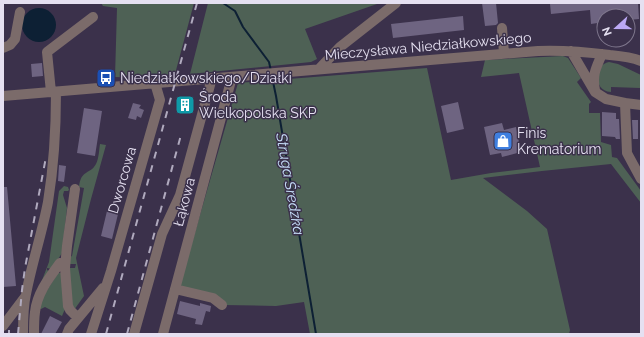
<svg xmlns="http://www.w3.org/2000/svg" width="644" height="337" viewBox="0 0 644 337" font-family="Raleway,sans-serif">
<style>
.green{fill:#4e6155}
.water{fill:#0d2034}
.lines{fill:none;stroke-linecap:round;stroke-linejoin:round}
.stream{stroke:#0d2034;stroke-width:2}
.building{fill:#6e6481}
.minor{stroke:#7b6b6a;stroke-width:10}
.rail{stroke:#b0aabe;stroke-width:2;stroke-dasharray:7 7;stroke-linecap:butt}
.labels{text-anchor:middle;stroke-width:3;stroke-linejoin:round;paint-order:stroke}
.street-label{font-size:14px;fill:#e5e0f1;stroke:#3b314b}
.poi-label{font-size:14px;fill:#e5e0f1;stroke:#3b314b;text-anchor:start}
.water-label{font-size:15px;font-style:italic;fill:#c8e1fc;stroke:#3b314b}
</style>
<rect width="100%" height="100%" fill="#3b314b"/>
<path class="green" d="M 101,3 L 194,3 L 175,74 L 140,78 L 115,77 L 117,8 L 103,6 Z
M 208,3 L 377,3 L 377,4 L 305,29 L 317,59 L 311,62 L 190,74 Z
M 563,56 L 568,58 L 581,78 L 577,82 L 591,102 L 589,104 L 589,113 L 600,113 L 601,142 L 611,145 L 612,157 L 617,158 L 641,191 L 641,203 L 611,164 L 542,171 L 483,178 L 527,211 L 547,229 L 570,330 L 569,334 L 310,334 L 304,302 L 276,306 L 223,305 L 179,288 L 238,83 L 427,68 L 451,180 L 491,173 L 540,167 L 519,73 L 481,77 L 485,60 Z
M 609,62 L 618,64 L 641,75 L 641,93 L 640,93 L 640,88 L 611,87 L 611,92 C 600,91 599,85 596,75 C 599,68 601,64 609,62 Z
M 100,144 L 106,145 L 91,199 L 76,258 L 84,296 L 74,310 L 72,307 L 69,268 L 75,268 L 76,264 L 69,264 L 68,258 L 72,256 L 84,188 L 79,187 C 81,169 90,175 96,164 C 99,158 99,150 100,144 Z
M 64,186 L 68,187 L 69,190 L 68,191 L 64,191 L 63,195 L 67,208 L 62,253 L 52,269 L 47,268 L 47,270 L 50,272 L 31,309 L 49,262 L 59,191 Z
M 58,273 L 61,273 L 65,309 L 62,316 L 45,307 L 41,309 L 38,308 L 39,303 Z"/>
<path class="water" d="M22 25a17 17 0 1 1 34 0a17 17 0 1 1-34 0Z"/>
<g class="lines">
<path class="stream" d="M 223,3 L 235,11 L 243,27 L 269,62 L 271,71
M 272,77 L 276,96 L 316,334"/>
</g>
<path class="building" d="M 482,3 L 496,3 L 498,23 L 496,25 L 485,26 Z
M 557,3 L 638,3 L 639,19 L 628,20 L 628,16 L 604,16 L 604,22 L 591,24 L 590,10 L 551,14 L 550,4 Z
M 463,16 L 464,30 L 393,38 L 391,24 Z
M 42,63 L 43,76 L 32,77 L 31,64 Z
M 183,98 L 191,100 L 187,112 L 180,110 Z
M 458,102 L 464,129 L 447,133 L 441,106 Z
M 133,103 L 141,105 L 139,108 L 144,110 L 141,118 L 137,116 L 136,120 L 128,118 Z
M 84,108 L 102,111 L 95,156 L 77,153 Z
M 602,112 L 616,113 L 616,119 L 619,119 L 620,139 L 616,139 L 615,137 L 602,136 Z
M 632,120 L 638,120 L 638,139 L 633,139 Z
M 502,123 L 504,130 L 516,127 L 521,152 L 502,157 L 501,153 L 490,155 L 484,127 Z
M 59,165 L 66,166 L 64,182 L 58,181 Z
M 3,187 L 7,187 L 16,286 L 3,287 Z
M 107,211 L 118,214 L 112,239 L 101,236 Z
M 180,301 L 200,306 L 200,303 L 211,306 L 210,312 L 206,311 L 202,325 L 195,324 L 196,319 L 177,314 Z
M 50,316 L 62,322 L 55,334 L 41,334 Z"/>
<g class="lines">
<path class="minor" d="M 502,28 L 504,53
M 3,48 L 10,45 L 15,39 L 20,12
M 571,51 L 595,92 L 606,99 L 625,103 L 627,153 L 641,179
M 319,69 L 340,47 L 396,3
M 595,90 C 592,74 596,68 602,54
M 51,92 L 47,52 L 93,17
M 3,96 L 538,51 C 562,50 586,52 610,55 C 621,56 631,57 641,61
M 625,103 L 641,105
M 65,268 L 67,246 L 75,189
M 175,289 L 213,298 L 222,305
M 3,326 L 25,297
M 23,334 C 23,321 23,307 26,294 C 32,263 42,233 48,202 C 54,165 56,128 56,92
M 34,334 C 34,327 34,319 35,312 C 37,293 49,278 60,263 L 65,268 L 68,306 L 70,310 L 78,318
M 67,334 L 69,329 L 103,288
M 91,334 L 111,271 L 160,100 L 155,83
M 134,334 L 162,234 L 180,195 L 212,78
M 163,334 L 232,77"/>
<path class="rail" d="M 9,330 L 9,334
M 18,334 L 22,290 L 25,268 L 46,157
M 106,334 L 197,3
M 127,334 L 181,135"/>
</g>
<defs>
<g id="bus-square" transform="scale(1)"><rect x="-9" y="-9" width="18" height="18" rx="4" fill="#1a4fb4" stroke="#3b314b"/><path d="M-5-6H5V4H4V6H2V4H-2V6H-4V4H-5ZM-3.5-4V0h7V-4ZM-3.5 1.2v1.5H-2V1.2ZM2 1.2v1.5H3.5V1.2Z" fill="#fff"/></g>
<g id="building-square" transform="scale(1)"><rect x="-9" y="-9" width="18" height="18" rx="4" fill="#0f9aa8" stroke="#3b314b"/><path d="M-4-6H4V6H1V3H-1V6H-4ZM-2.5-4.3h1.7v1.8h-1.7ZM.8-4.3h1.7v1.8H.8ZM-2.5-1h1.7V.8h-1.7ZM.8-1h1.7V.8H.8Z" fill="#fff"/></g>
<g id="shop-square" transform="scale(1)"><rect x="-9" y="-9" width="18" height="18" rx="4" fill="#3f7fe0" stroke="#3b314b"/><path d="M-5-2.5h2.3a2.7 3.5 0 0 1 5.4 0H5L5.5 6h-11ZM-1.5-2.5h3a1.5 2.3 0 0 0-3 0Z" fill="#fff"/></g>
</defs>
<g fill-rule="evenodd">
<use href="#bus-square" x="106" y="78"/>
<use href="#building-square" x="185" y="105"/>
<use href="#shop-square" x="503" y="141"/>
</g>
<g class="labels">
<g class="street-label">
<text transform="translate(428 46) rotate(-5)" y="5">Mieczysława Niedziałkowskiego</text>
<text transform="translate(122 180) rotate(-74)" y="5">Dworcowa</text>
<text transform="translate(184 202) rotate(-75)" y="5">Łąkowa</text>
</g>
<g class="poi-label">
<text x="120" y="83">Niedziałkowskiego/Działki</text>
<text x="199" y="102">Środa<tspan x="199" dy="16">Wielkopolska SKP</tspan></text>
<text x="517" y="138">Finis<tspan x="517" dy="16">Krematorium</tspan></text>
</g>
<g class="water-label">
<text transform="translate(290 184) rotate(80)" y="5">Struga Średzka</text>
</g>
</g>
<rect width="644" height="337" fill="none" stroke="#e5e0f1" stroke-width="8"/>
<g transform="translate(616 28) rotate(249)"><circle r="19" fill="#3b314b" stroke="#7f778d"/>
<path d="M0-3L7 15L0 10L-7 15Z" fill="#bca9f5"/>
<text y="-6" font-size="11" font-weight="bold" text-anchor="middle" fill="#e5e0f1">N</text>
</g>
</svg>
